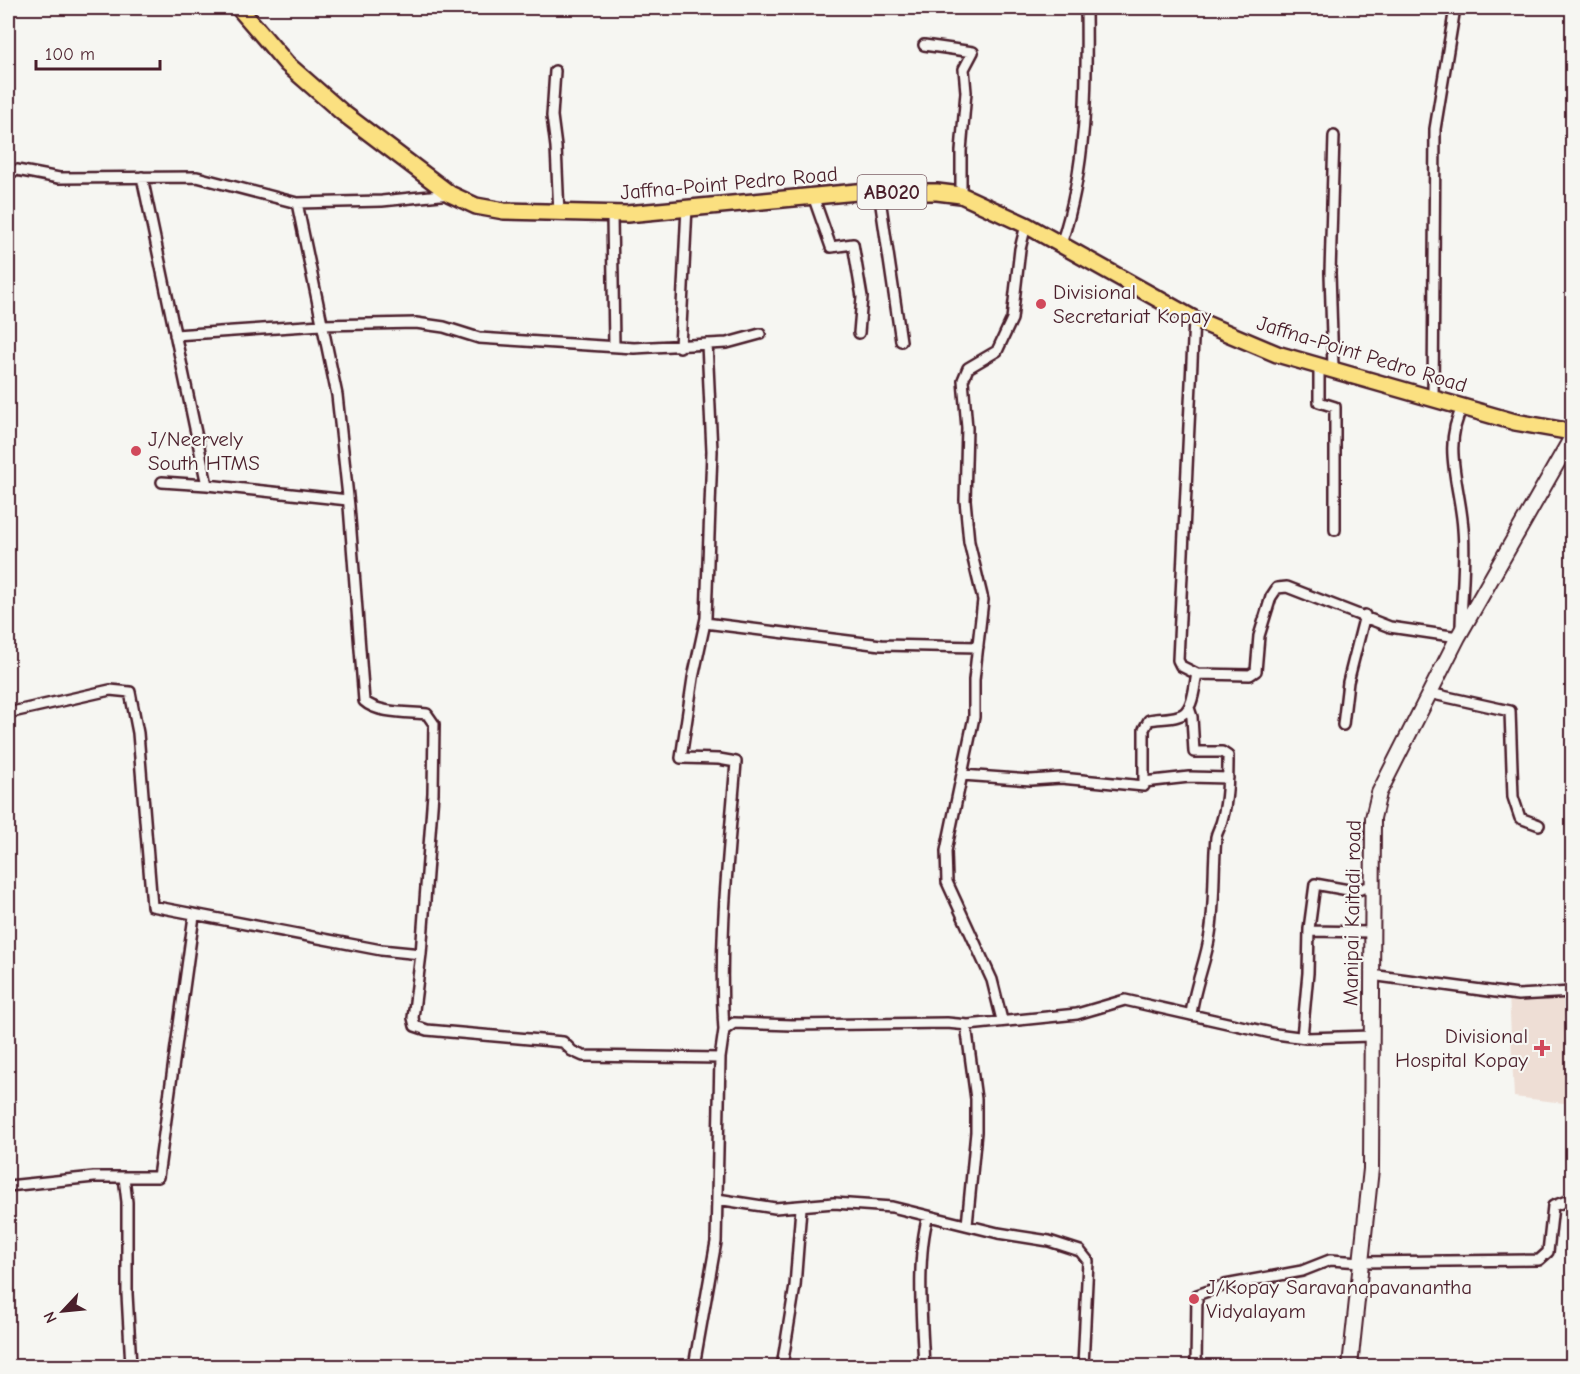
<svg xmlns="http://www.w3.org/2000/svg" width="1580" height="1374" viewBox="0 0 1580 1374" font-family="'Comic Neue',sans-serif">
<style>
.built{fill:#eeded5}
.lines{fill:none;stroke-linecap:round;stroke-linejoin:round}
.minor-casing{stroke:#4a1f2b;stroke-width:14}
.secondary-casing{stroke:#4a1f2b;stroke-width:18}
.primary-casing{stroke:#4a1f2b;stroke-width:20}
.minor{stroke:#f6f6f2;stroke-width:9}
.secondary{stroke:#f6f6f2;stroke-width:14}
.primary{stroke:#fbe080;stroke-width:15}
.poi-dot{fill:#d1495b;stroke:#f6f6f2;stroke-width:2}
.labels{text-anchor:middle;stroke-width:4.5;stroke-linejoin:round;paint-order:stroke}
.shield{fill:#f6f6f2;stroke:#7e6067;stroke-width:1.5}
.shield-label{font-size:20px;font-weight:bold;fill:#4a1f2b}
.street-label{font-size:21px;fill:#4a1f2b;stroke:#f6f6f2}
.poi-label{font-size:21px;fill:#4a1f2b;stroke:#f6f6f2;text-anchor:start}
</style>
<rect width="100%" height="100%" fill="#f6f6f2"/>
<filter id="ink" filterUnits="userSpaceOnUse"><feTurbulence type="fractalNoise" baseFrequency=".0167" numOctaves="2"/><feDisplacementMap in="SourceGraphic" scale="12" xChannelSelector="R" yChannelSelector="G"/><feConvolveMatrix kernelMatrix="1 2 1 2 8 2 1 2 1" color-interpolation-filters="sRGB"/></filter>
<g filter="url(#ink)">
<path class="built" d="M 1509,994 L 1572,999 L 1572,1104 L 1514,1097 Z"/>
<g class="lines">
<g class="minor-casing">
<path id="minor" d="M 924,45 L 973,52 L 964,69 L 966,92 L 961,151 L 961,195
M 555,71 L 552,116 L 556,147 L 559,214
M 8,173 L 17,170 L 59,178 L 197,177 L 297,203 L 382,201 L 450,194
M 142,177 L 207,485 L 162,482
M 879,192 L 901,341
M 813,196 L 831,247 L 853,244 L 862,297 L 859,333
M 297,203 L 337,395 L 349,506 L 364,701 C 378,714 409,712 427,714 L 434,724 L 433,793 L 421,954
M 612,215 L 614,346
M 1061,244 C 1087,167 1087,87 1086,8
M 1194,319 L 1178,660 L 1181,666 L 1197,674 L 1250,675 L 1256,671 L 1259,636 L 1271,597 L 1277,588 L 1287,587 L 1390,627 L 1458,637
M 175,335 L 321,325 L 416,323 L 444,327 L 479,338 L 634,348 L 727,343 L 760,334
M 707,344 L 712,451 L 706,618 L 693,678 L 681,758 L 719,759 L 736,762 C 729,851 718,940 724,1030
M 680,347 L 687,207
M 1319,365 L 1319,402 L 1335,407 L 1335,530
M 1333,368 L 1330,273 L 1334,136
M 1433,399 L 1435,129 L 1455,8
M 207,485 L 348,500
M 705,623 L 881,645 L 978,647
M 1461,630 C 1461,597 1466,562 1463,529 C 1461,490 1441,444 1463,407
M 1429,693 L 1510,711 L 1513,797 L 1520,818 L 1539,825
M 1189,708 L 1192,717 L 1194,752 L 1222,752 L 1228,756 C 1228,776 1228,800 1222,820 C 1221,826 1217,831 1216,837 C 1213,868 1215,905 1210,934 C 1206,962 1194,987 1191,1015
M 8,713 L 110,690 L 130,692 L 138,733 L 152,906 L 381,950 L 421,954 L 413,1018 L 415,1026 L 427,1030 L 563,1042 L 572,1051 L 583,1056 L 720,1058 L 724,1030 L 734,1023 L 792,1025 L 947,1023 L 968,1025 L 1077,1014 L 1125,1000 L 1276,1034 L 1306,1038 L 1371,1036
M 1343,725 L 1348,682 L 1365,615
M 962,775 L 1031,780 L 1061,778 L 1144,786 L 1144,729 L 1149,720 C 1159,718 1169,719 1178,716 C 1194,713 1194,686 1197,674
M 1144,782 L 1189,777 L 1228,778
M 1309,931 L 1372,932
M 1371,975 L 1518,995 L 1572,992
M 1002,1020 L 992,980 L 947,882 L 946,851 L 974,717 L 974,680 L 983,600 L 969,542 L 965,500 L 967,428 L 963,380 L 968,368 L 997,351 L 1012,319 L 1020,249 L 1026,225
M 966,1025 L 976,1099 L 976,1132 L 967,1225
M 1302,1037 L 1308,973 L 1309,929 L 1315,884 L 1354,891 L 1372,886
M 124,1177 L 127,1202 L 127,1294 L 131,1366
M 8,1186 L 94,1177 L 158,1177 L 194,916
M 717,1199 L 775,1208 L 834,1203 L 892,1207 L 998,1233 L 1049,1241 L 1080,1251 L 1088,1261 L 1083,1366
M 694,1366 L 716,1242 L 720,1058
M 782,1366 L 795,1286 L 801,1208
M 924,1366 C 922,1323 916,1258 928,1216
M 1196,1366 L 1197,1295 L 1225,1285 L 1302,1271 L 1330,1260 L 1362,1262 L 1539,1260 L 1548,1252 L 1553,1206 L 1572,1199"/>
</g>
<g class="secondary-casing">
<path id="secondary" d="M 1350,1366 L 1371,1169 L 1373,818 L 1379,793 L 1458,637 L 1572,437"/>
</g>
<g class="primary-casing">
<path id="primary" d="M 239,8 L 287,64 L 343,113 L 450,194 L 476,206 L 504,211 L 627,214 L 857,192 L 937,192 L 961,195 L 1026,225 L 1194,319 L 1277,354 L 1515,422 L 1572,432"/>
</g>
<use href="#minor" class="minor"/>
<use href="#secondary" class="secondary"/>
<use href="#primary" class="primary"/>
</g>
</g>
<g class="poi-dot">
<circle cx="1041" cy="304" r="6"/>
<circle cx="136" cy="451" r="6"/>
<path d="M1539 1039h6v6h6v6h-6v6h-6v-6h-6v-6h6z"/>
<circle cx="1194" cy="1299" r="6"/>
</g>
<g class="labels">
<rect class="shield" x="857.5" y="175" width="69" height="34" rx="4.5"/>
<g class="shield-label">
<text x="892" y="199">AB020</text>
</g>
<g class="street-label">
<text transform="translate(729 183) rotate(-5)" y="7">Jaffna-Point Pedro Road</text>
<text transform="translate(1362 354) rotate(17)" y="7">Jaffna-Point Pedro Road</text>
<text transform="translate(1352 913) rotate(-89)" y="7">Manipai Kaitadi road</text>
</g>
<g class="poi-label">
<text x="1053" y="299">Divisional<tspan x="1053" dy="24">Secretariat Kopay</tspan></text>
<text x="148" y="446">J/Neervely<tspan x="148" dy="24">South HTMS</tspan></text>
<text x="1528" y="1043" text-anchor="end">Divisional<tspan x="1528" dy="24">Hospital Kopay</tspan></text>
<text x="1206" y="1294">J/Kopay Saravanapavanantha<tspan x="1206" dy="24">Vidyalayam</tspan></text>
</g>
</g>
<rect width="1580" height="1374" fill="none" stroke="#f6f6f2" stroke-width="30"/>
<rect x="15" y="15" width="1550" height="1344" fill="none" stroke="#4a1f2b" stroke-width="2" filter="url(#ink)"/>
<g transform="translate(63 1311) rotate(244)" stroke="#f6f6f2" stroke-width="4.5" paint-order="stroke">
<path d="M0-4.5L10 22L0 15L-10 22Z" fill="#4a1f2b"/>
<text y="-9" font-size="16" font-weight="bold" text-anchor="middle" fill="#4a1f2b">N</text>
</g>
<path d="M36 60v9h124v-9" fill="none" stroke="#4a1f2b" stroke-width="3"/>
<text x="45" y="60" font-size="18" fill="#4a1f2b" stroke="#f6f6f2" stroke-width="4.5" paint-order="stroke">100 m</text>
</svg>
